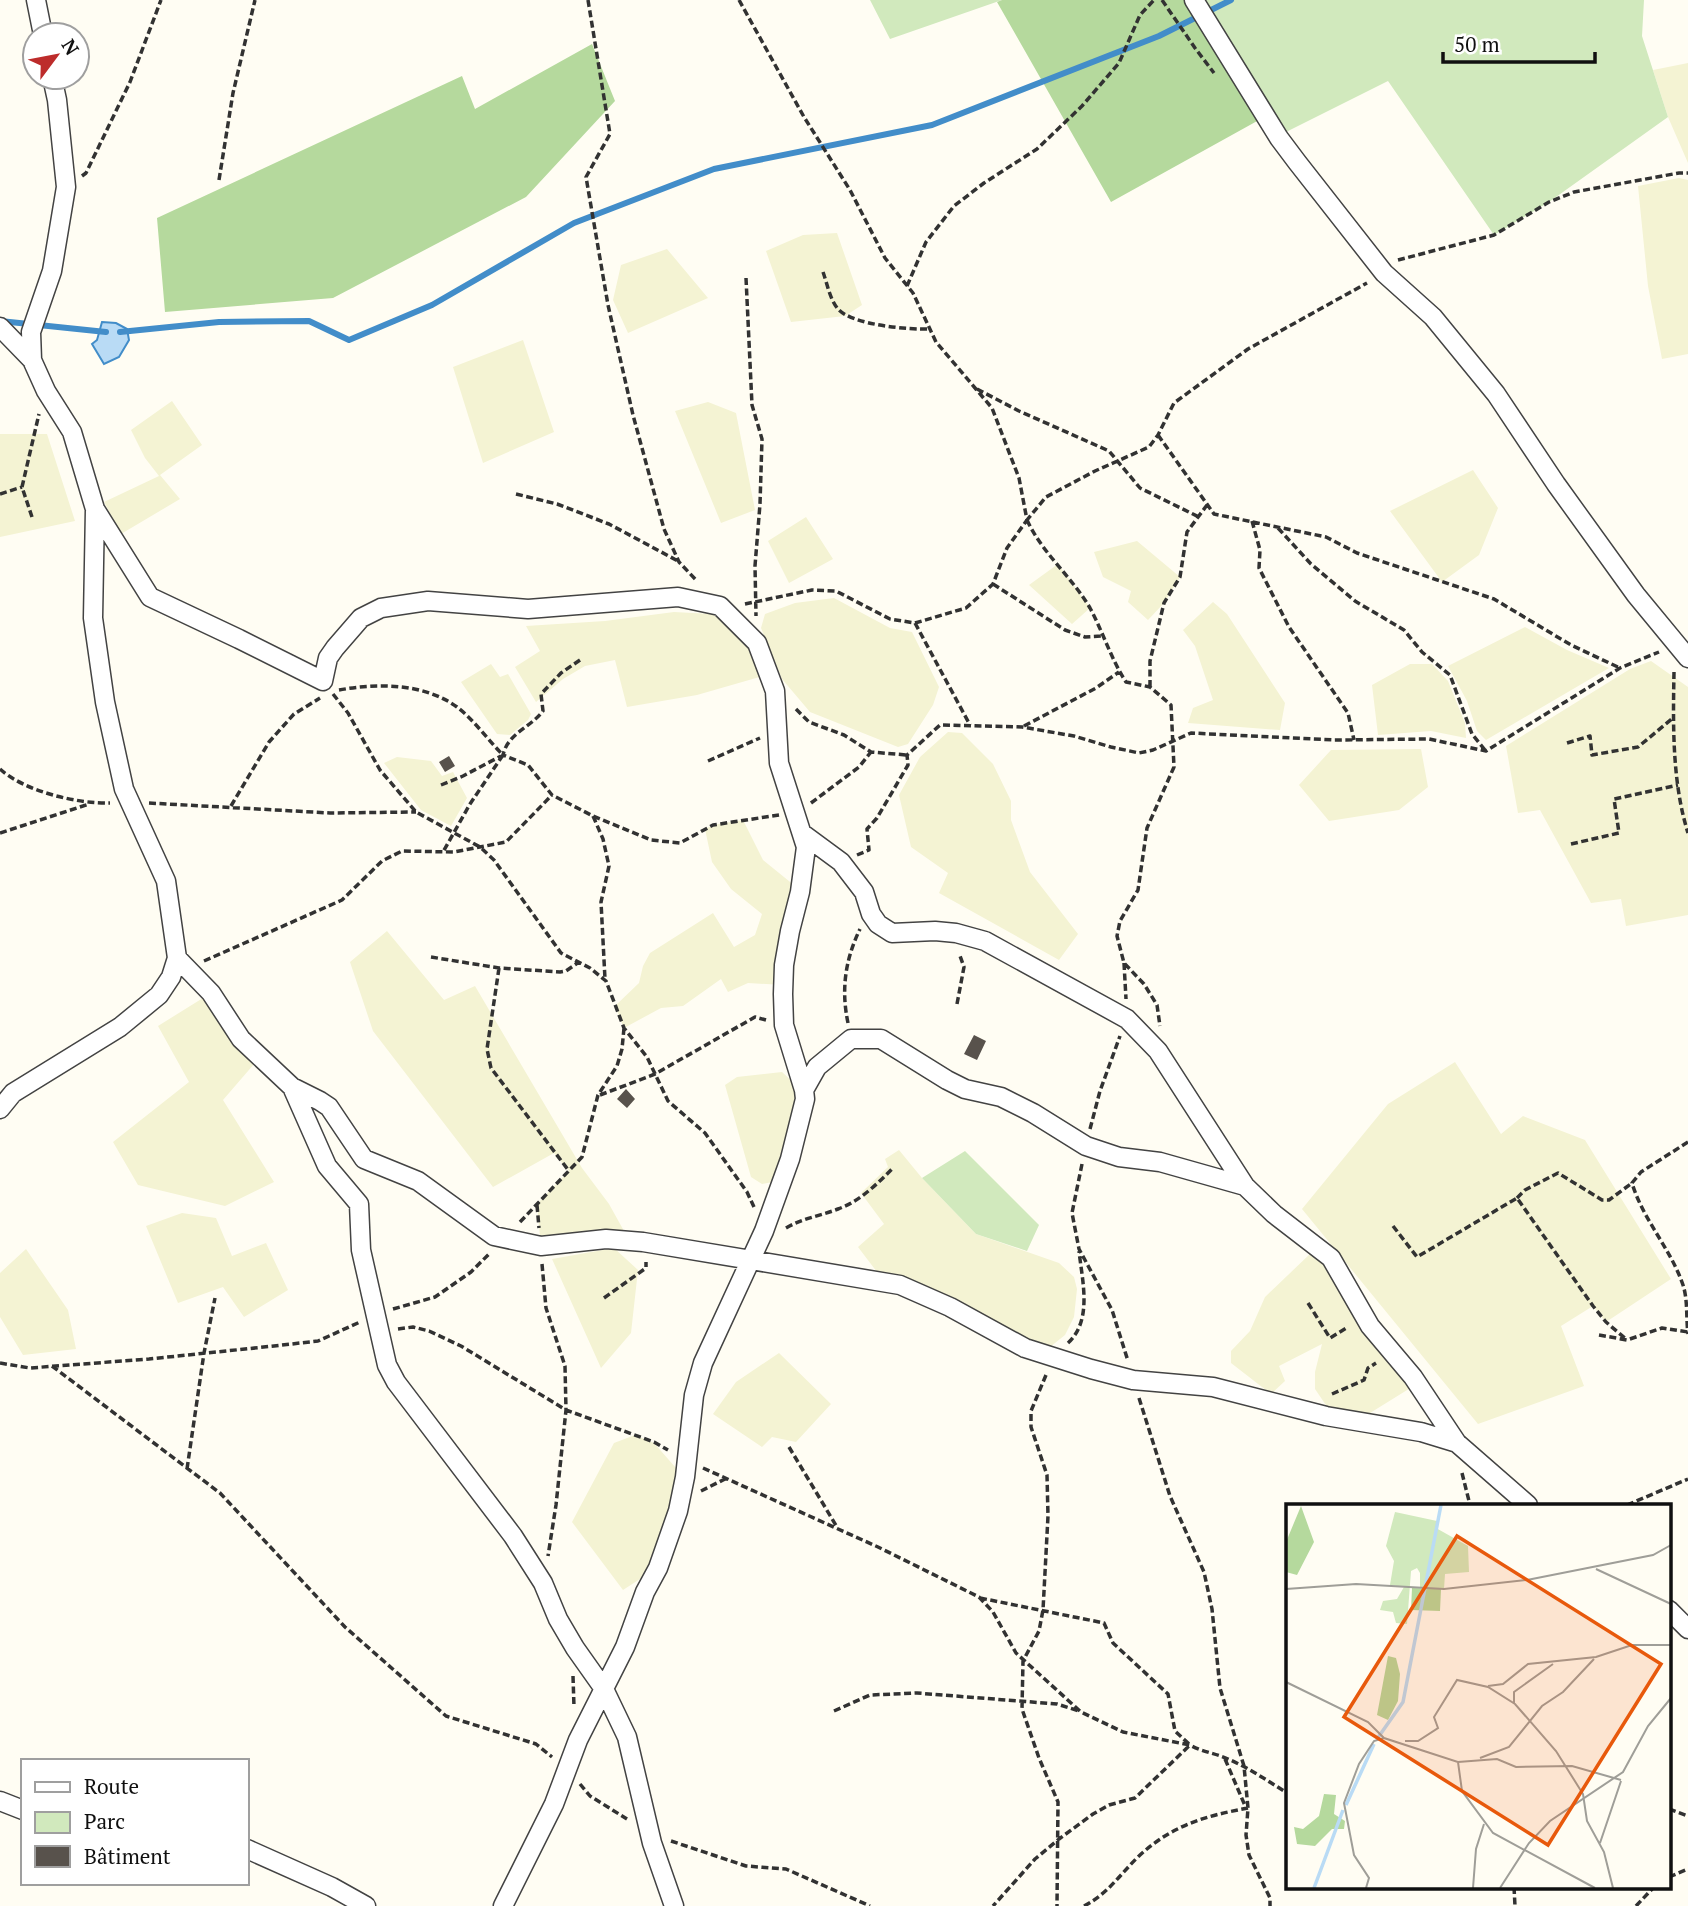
<svg xmlns="http://www.w3.org/2000/svg" width="1688" height="1906" viewBox="0 0 1688 1906" font-family="'PT Serif',serif">
<style>
.farmland{fill:#f4f3d3}
.green{fill:#d1e9bd}
.forest{fill:#b5d99d}
.water{fill:#b9dbf5;stroke:#428dc9;stroke-width:2}
.lines{fill:none;stroke-linecap:round;stroke-linejoin:round}
.stream{stroke:#428dc9;stroke-width:6}
.building{fill:#58524c}
.minor-casing{stroke:#434343;stroke-width:21}
.path{stroke:#323232;stroke-width:3.5;stroke-dasharray:7 3.5;stroke-linecap:butt}
.minor{stroke:#fff;stroke-width:18}
.inset-river{fill:none;stroke:#b9dbf5;stroke-width:3.5}
.inset-road{fill:none;stroke:#9f9e98;stroke-width:2}
.view{fill:#e8590c;fill-opacity:0.15;stroke:#e8590c;stroke-width:3.5}
.inset-edge{fill:none;stroke:#101010;stroke-width:3.5}
</style>
<rect width="100%" height="100%" fill="#fffdf3"/>
<path class="farmland" d="M 1688,63 L 1688,163 L 1668,117 L 1653,70 Z
M 1679,178 L 1688,180 L 1688,354 L 1662,359 L 1648,286 L 1638,186 Z
M 837,233 L 862,305 L 845,316 L 791,322 L 766,251 L 803,235 Z
M 667,249 L 708,298 L 628,333 L 613,300 L 621,265 Z
M 523,340 L 554,432 L 483,463 L 453,367 Z
M 172,401 L 202,445 L 160,475 L 180,499 L 121,534 L 104,502 L 159,476 L 145,458 L 131,430 Z
M 708,402 L 736,413 L 755,510 L 721,523 L 675,411 Z
M 0,434 L 47,434 L 75,521 L 0,537 Z
M 1473,470 L 1498,508 L 1479,555 L 1442,582 L 1390,511 Z
M 806,517 L 833,559 L 789,583 L 768,541 Z
M 1137,541 L 1180,577 L 1164,603 L 1148,620 L 1128,602 L 1131,591 L 1103,577 L 1094,552 Z
M 1058,564 L 1090,608 L 1072,624 L 1029,585 Z
M 834,598 L 890,628 L 912,632 L 939,687 L 933,705 L 908,744 L 898,747 L 810,712 L 782,679 L 761,628 L 765,614 L 795,603 Z
M 1213,602 L 1227,614 L 1285,703 L 1280,730 L 1188,723 L 1193,708 L 1213,700 L 1195,646 L 1183,630 Z
M 674,612 L 712,614 L 751,642 L 763,676 L 697,695 L 627,707 L 615,660 L 585,666 L 563,679 L 536,702 L 515,667 L 540,651 L 526,626 L 605,621 Z
M 1525,627 L 1567,650 L 1609,668 L 1486,740 L 1477,731 L 1467,701 L 1448,666 Z
M 1651,661 L 1688,687 L 1688,915 L 1626,926 L 1621,899 L 1591,903 L 1540,810 L 1518,813 L 1506,746 L 1630,669 Z
M 491,664 L 500,677 L 508,674 L 531,714 L 528,720 L 510,735 L 497,734 L 461,682 Z
M 1410,664 L 1432,664 L 1448,681 L 1465,723 L 1466,738 L 1431,731 L 1378,735 L 1372,685 Z
M 948,732 L 962,733 L 993,764 L 1011,801 L 1011,820 L 1030,872 L 1078,934 L 1059,960 L 939,893 L 948,873 L 911,847 L 899,795 L 920,757 Z
M 1421,749 L 1428,787 L 1399,810 L 1329,821 L 1299,785 L 1331,750 Z
M 397,757 L 431,761 L 442,776 L 453,772 L 467,798 L 451,826 L 421,810 L 384,763 Z
M 743,820 L 763,860 L 800,890 L 783,985 L 748,983 L 728,992 L 721,979 L 683,1006 L 661,1008 L 624,1028 L 615,1006 L 639,983 L 643,966 L 650,953 L 713,913 L 734,947 L 755,935 L 762,914 L 731,889 L 712,862 L 705,829 L 713,825 Z
M 387,931 L 444,1000 L 475,986 L 582,1168 L 609,1204 L 624,1231 L 540,1237 L 537,1204 L 569,1171 L 554,1153 L 493,1187 L 373,1031 L 350,962 Z
M 211,993 L 260,1057 L 223,1100 L 274,1182 L 225,1206 L 138,1185 L 113,1142 L 189,1082 L 158,1026 Z
M 1455,1062 L 1501,1134 L 1523,1116 L 1585,1140 L 1671,1279 L 1606,1322 L 1593,1306 L 1561,1326 L 1584,1386 L 1478,1424 L 1302,1209 L 1388,1104 Z
M 782,1072 L 796,1085 L 800,1100 L 778,1181 L 762,1184 L 751,1177 L 725,1085 L 737,1077 Z
M 899,1150 L 922,1178 L 976,1234 L 1059,1263 L 1074,1277 L 1077,1289 L 1074,1317 L 1065,1335 L 1050,1347 L 1044,1348 L 877,1272 L 858,1247 L 884,1224 L 861,1193 L 888,1167 L 885,1159 Z
M 182,1213 L 216,1218 L 232,1256 L 266,1243 L 288,1290 L 244,1317 L 223,1287 L 178,1303 L 146,1226 Z
M 614,1248 L 638,1270 L 631,1333 L 601,1368 L 552,1259 Z
M 26,1249 L 68,1310 L 76,1349 L 23,1355 L 0,1317 L 0,1273 Z
M 1311,1253 L 1333,1270 L 1412,1387 L 1362,1418 L 1332,1414 L 1315,1389 L 1315,1372 L 1322,1344 L 1279,1366 L 1285,1381 L 1271,1394 L 1231,1363 L 1231,1351 L 1250,1331 L 1265,1297 Z
M 779,1353 L 831,1404 L 796,1442 L 772,1437 L 762,1447 L 713,1414 L 736,1382 Z
M 635,1435 L 654,1443 L 683,1476 L 657,1568 L 623,1590 L 572,1522 L 614,1443 Z"/>
<path class="green" d="M 870,0 L 1002,0 L 890,39 Z
M 1198,0 L 1644,0 L 1642,36 L 1668,117 L 1549,202 L 1494,235 L 1388,81 L 1280,135 Z
M 965,1151 L 1039,1225 L 1027,1251 L 976,1234 L 922,1178 Z"/>
<path class="forest" d="M 1002,0 L 1197,0 L 1268,115 L 1111,202 L 997,2 Z
M 592,44 L 615,101 L 526,197 L 333,298 L 165,312 L 157,218 L 462,76 L 475,109 Z"/>
<path class="water" d="M 102,322 L 116,323 L 127,329 L 129,340 L 119,357 L 104,364 L 92,344 L 97,340 Z"/>
<g class="lines">
<path class="stream" d="M 0,321 L 106,332
M 120,332 L 219,322 L 309,321 L 349,340 L 432,305 L 574,223 L 714,169 L 932,125 L 1159,36 L 1231,0"/>
</g>
<path class="building" d="M 449,756 L 455,766 L 445,772 L 439,762 Z
M 974,1035 L 986,1041 L 977,1060 L 964,1054 Z
M 626,1089 L 635,1099 L 627,1108 L 617,1099 Z"/>
<g class="lines">
<g class="minor-casing">
<path id="minor" d="M 36,0 L 43,35
M 1194,0 L 1279,138 L 1297,162 L 1384,273 L 1433,317 L 1496,394 L 1556,484 L 1636,595 L 1688,658
M 0,327 L 32,360
M 95,509 L 150,597 L 239,639 L 323,681 L 328,658 L 335,648 L 361,618 L 381,608 L 428,601 L 528,609 L 678,597 L 720,606 L 757,643 L 775,691 L 779,763 L 806,847 L 800,892 L 790,931 L 784,965 L 783,994 L 784,1025 L 804,1090 L 805,1099 L 790,1159 L 764,1231 L 703,1363 L 694,1395 L 685,1477 L 678,1511 L 658,1568 L 645,1592 L 625,1647 L 578,1740 L 554,1804 L 503,1906
M 803,834 L 841,862 L 864,892 L 871,914 L 878,924 L 892,933 L 935,931 L 956,933 L 985,941 L 1127,1019 L 1158,1051 L 1245,1186 L 1274,1214 L 1331,1258 L 1370,1326 L 1413,1377 L 1457,1443 L 1528,1505
M 177,958 L 211,993 L 241,1039 L 292,1087 L 327,1166 L 359,1204 L 361,1250 L 387,1365 L 396,1382 L 513,1536 L 543,1583 L 558,1619 L 575,1648 L 604,1689 L 627,1737 L 652,1843 L 674,1906
M 292,1087 L 320,1101 L 329,1107 L 364,1159 L 418,1181 L 494,1236 L 541,1246 L 606,1239 L 643,1242 L 900,1285 L 950,1307 L 1025,1348 L 1091,1369 L 1133,1380 L 1213,1387 L 1326,1416 L 1421,1432 L 1457,1443
M 804,1090 L 817,1067 L 851,1039 L 881,1039 L 947,1080 L 965,1089 L 1001,1097 L 1033,1113 L 1086,1146 L 1119,1157 L 1160,1162 L 1245,1186
M 0,1109 L 13,1093 L 120,1027 L 159,995 L 171,977 L 177,958 L 166,881 L 124,789 L 105,702 L 93,618 L 95,509 L 72,432 L 46,391 L 32,360 L 31,332 L 52,271 L 66,187 L 57,100 L 52,77
M 1669,1610 L 1688,1629
M 0,1801 L 23,1810
M 247,1849 L 332,1887 L 366,1906"/>
</g>
<path class="path" d="M 588,0 L 610,134 L 586,177 L 608,305 L 633,415 L 664,529 L 679,562 L 697,581
M 739,0 L 804,117 L 850,190 L 885,258 L 913,293 L 936,342 L 992,408 L 1019,478 L 1027,520 L 1046,497 L 1095,471 L 1149,447 L 1158,435 L 1174,403 L 1248,349 L 1367,283
M 1162,0 L 1195,48 L 1214,73
M 82,176 L 86,173 L 130,82 L 161,0
M 219,180 L 233,93 L 255,0
M 1398,260 L 1494,235 L 1549,202 L 1574,192 L 1679,173 L 1688,173
M 823,272 C 827,283 830,300 838,309 C 852,325 909,330 930,329
M 746,278 L 752,405 L 762,439 L 760,504 L 755,566 L 756,616
M 907,286 L 926,242 L 954,206 L 984,183 L 1037,149 L 1082,106 L 1119,63 L 1140,15 L 1154,0
M 977,389 L 1019,411 L 1109,451 L 1140,488 L 1199,517
M 1158,435 L 1214,514 L 1326,537 L 1357,553 L 1494,599 L 1571,645 L 1620,668
M 0,494 L 22,487
M 516,494 L 557,504 L 609,524 L 678,561
M 32,517 L 22,487 L 39,414
M 1027,520 C 1042,553 1072,577 1090,608 C 1103,632 1111,659 1126,682 L 1150,687 L 1171,705 L 1174,767 L 1147,828 L 1138,890 L 1120,921 L 1117,936 L 1124,963 L 1144,984 L 1157,1005 L 1160,1026
M 1252,521 L 1260,550 L 1259,568 L 1289,627 L 1348,713 L 1354,740
M 1278,528 L 1311,564 L 1355,601 L 1404,630 L 1422,652 L 1450,675 L 1472,734 L 1485,750
M 993,584 L 1065,630 L 1085,637 L 1103,636
M 745,604 L 812,590 L 836,591 L 890,619 L 915,623 L 966,608 L 993,584 L 1007,548 L 1027,520
M 915,623 L 970,725
M 580,660 L 561,673 L 541,694 L 543,711 C 530,728 508,733 503,755 L 528,765 L 552,795 L 593,816 L 651,840 L 680,843 L 713,825 L 779,815
M 1674,672 C 1673,725 1672,782 1688,833
M 1150,687 L 1150,661 L 1164,603 L 1180,577 L 1187,532 L 1207,505
M 339,690 C 378,683 424,683 457,707 C 474,720 488,740 503,755 L 470,804 L 443,852
M 333,694 L 348,713 L 380,770 L 416,812 L 480,847 L 494,860 L 561,953 L 590,968 L 606,981 L 624,1028 L 647,1057 L 668,1101 L 705,1133 L 747,1192 L 754,1207
M 796,709 L 809,722 L 844,735 L 871,752 L 907,755
M 1024,726 L 1096,688 L 1119,672
M 1567,743 L 1590,736 L 1592,755 L 1638,747 L 1673,718
M 708,761 L 760,738
M 0,769 C 24,791 77,804 110,803
M 441,785 L 463,776 L 501,756
M 149,803 L 330,813 L 416,812
M 811,803 L 859,767 L 871,752
M 231,806 L 269,742 L 294,714 L 320,698
M 593,816 L 603,839 L 609,866 L 601,902 L 605,979
M 0,833 L 89,804
M 1571,844 L 1619,833 L 1614,799 L 1678,785
M 857,855 L 869,850 L 867,829 L 877,818 L 908,765 L 907,755 L 940,725 L 1022,727 L 1074,736 L 1111,747 L 1139,753 L 1153,750 L 1191,733 L 1334,740 L 1429,739 L 1486,751 L 1620,668 L 1659,652
M 431,957 L 499,968 L 560,972 L 566,971 L 579,962
M 204,961 L 342,900 L 382,861 L 402,851 L 454,852 L 506,842 L 552,795
M 1124,963 L 1126,999
M 499,968 L 487,1049 L 491,1068 L 569,1171
M 957,1004 L 964,967 L 959,953
M 848,1023 C 841,990 845,960 860,929
M 600,1095 L 655,1074 L 755,1017 L 766,1020
M 1090,1129 L 1100,1091 L 1120,1036
M 1688,1142 L 1641,1172 L 1632,1183 C 1643,1220 1671,1249 1683,1285 C 1688,1300 1686,1319 1688,1334
M 1082,1164 L 1072,1213 L 1079,1249 L 1112,1310 L 1128,1361
M 1517,1198 L 1525,1190 L 1558,1173 L 1602,1200 L 1609,1200 L 1632,1183
M 537,1205 L 539,1228
M 520,1222 L 582,1157 L 598,1095 L 617,1066 L 622,1049 L 624,1028
M 1393,1226 L 1417,1257 L 1517,1198 L 1593,1306 L 1606,1322 L 1627,1340
M 786,1228 C 803,1218 820,1216 838,1209 C 860,1201 876,1185 892,1169
M 542,1264 L 546,1308 L 565,1366 L 566,1410 L 556,1505 L 548,1556
M 604,1298 L 646,1268 L 646,1262
M 1308,1303 L 1330,1338 L 1348,1327
M 393,1309 L 435,1297 L 471,1272 L 490,1253
M 398,1329 L 413,1327 L 429,1331 L 461,1346 L 566,1410 L 654,1442 L 668,1450
M 1599,1335 L 1627,1340 L 1662,1328 L 1688,1332
M 1068,1343 C 1093,1320 1082,1280 1079,1251
M 0,1363 L 30,1368 L 149,1359 L 274,1346 L 318,1341 L 360,1322
M 52,1366 L 220,1493 L 345,1627 L 446,1716 L 536,1744 L 552,1757
M 1046,1375 L 1031,1411 L 1031,1427 L 1047,1475 L 1048,1516 L 1043,1610 L 1039,1631 L 1023,1661 L 1022,1709 L 1039,1758 L 1058,1802 L 1057,1906
M 1332,1394 L 1364,1380 L 1368,1368 L 1376,1363
M 1139,1398 L 1170,1496 L 1204,1572 L 1212,1609 L 1220,1688 L 1244,1766 L 1248,1808 L 1246,1835 L 1249,1855 L 1270,1898 L 1270,1906
M 789,1447 L 837,1527
M 703,1468 L 878,1547 L 979,1597 L 993,1612 L 1016,1653 L 1081,1712 L 1123,1732 L 1190,1745 C 1202,1752 1215,1753 1228,1759 C 1249,1768 1268,1781 1287,1793
M 187,1469 L 204,1353 L 215,1298
M 1462,1473 L 1470,1505
M 701,1491 L 727,1478
M 1627,1505 L 1688,1479
M 980,1598 L 1104,1623 L 1113,1643 L 1168,1694 L 1175,1731 L 1190,1745 L 1135,1798 L 1109,1805 L 1093,1814 L 1059,1839 L 1035,1859 L 993,1906
M 573,1676 L 574,1707
M 834,1711 L 870,1695 L 917,1693 L 1057,1704 L 1079,1711
M 1225,1759 L 1246,1808
M 580,1784 L 590,1796 L 627,1819
M 1669,1809 L 1688,1816
M 671,1841 L 746,1866 L 786,1869 L 870,1906
M 1669,1877 L 1688,1869
M 1514,1887 L 1515,1906
M 1084,1906 C 1108,1894 1121,1873 1140,1855 C 1173,1825 1205,1816 1248,1808
M 1636,1906 L 1654,1887"/>
<use href="#minor" class="minor"/>
</g>
<g transform="translate(1286 1504)">
<rect width="385" height="385" fill="#fffdf3"/>
<path d="M 109,8 L 151,17 L 150,24 L 182,42 L 183,68 L 159,70 L 158,85 L 134,84 L 134,69 L 131,64 L 125,67 L 121,120 L 110,119 L 107,108 L 94,106 L 97,97 L 111,95 L 118,83 L 104,81 L 108,57 L 100,42 Z" fill="#d1e9bd"/>
<path d="M 15,2 L 28,38 L 11,71 L 0,68 L 0,38 ZM 126,84 L 155,85 L 154,107 L 125,106 ZM 102,152 L 110,154 L 114,170 L 112,197 L 102,216 L 91,211 ZM 38,290 L 50,291 L 48,310 L 59,317 L 58,325 L 46,325 L 29,342 L 11,340 L 8,323 L 17,325 L 33,312 Z" fill="#b5d99d"/>
<path class="inset-river" d="M 91,235 L 117,198 L 155,1M 60,301 L 88,240M 28,384 L 57,306"/>
<path class="inset-road" d="M 310,65 L 385,100M 0,85 L 70,80 L 158,85 L 241,76 L 367,51 L 385,41M 0,178 L 82,218 L 98,234 L 172,258 L 176,287 L 207,329 L 309,384M 202,182 L 217,180 L 242,160 L 310,153 L 346,141 L 385,141M 228,200 L 228,188 L 267,160M 119,237 L 132,237 L 152,224 L 148,213 L 171,176 L 202,183 L 229,200 L 270,247 L 297,290 L 301,317 L 318,348 L 327,384M 194,254 L 223,243 L 256,202 L 277,188 L 308,155M 172,258 L 211,255 L 230,263 L 286,262 L 335,276M 314,339 L 335,277M 80,384 L 83,374 L 68,351 L 58,299 L 73,260 L 88,237 L 98,234M 187,384 L 190,345 L 198,320M 214,384 L 243,339 L 264,317 L 337,268 L 362,222 L 385,194"/>
<path class="view" d="M 171,32 L 375,160 L 262,341 L 58,213 Z"/>
<rect width="385" height="385" class="inset-edge"/>
</g>
<rect x="21" y="1759" width="228" height="126" fill="#ffffff" stroke="#9f9f9f" stroke-width="2"/>
<rect x="35" y="1782" width="35" height="10" fill="#ffffff" stroke="#9f9f9f" stroke-width="2"/>
<text x="84" y="1794" font-size="21" fill="#101010">Route</text>
<rect x="35" y="1812" width="35" height="21" fill="#d1e9bd" stroke="#9f9f9f" stroke-width="2"/>
<text x="84" y="1829" font-size="21" fill="#101010">Parc</text>
<rect x="35" y="1846" width="35" height="21" fill="#58524c" stroke="#9f9f9f" stroke-width="2"/>
<text x="84" y="1864" font-size="21" fill="#101010">Bâtiment</text>
<g transform="translate(56 56) rotate(58)"><circle r="33" fill="#ffffff" stroke="#9f9f9f" stroke-width="2"/>
<path d="M0-5L12 26L0 18L-12 26Z" fill="#bd2c2b"/>
<text y="-10" font-size="19" font-weight="bold" text-anchor="middle" fill="#101010">N</text>
</g>
<path d="M1443 52v10h152v-10" fill="none" stroke="#101010" stroke-width="3.5"/>
<text x="1454" y="52" font-size="21" fill="#101010" stroke="#ffffff" stroke-width="5" paint-order="stroke">50 m</text>
</svg>
